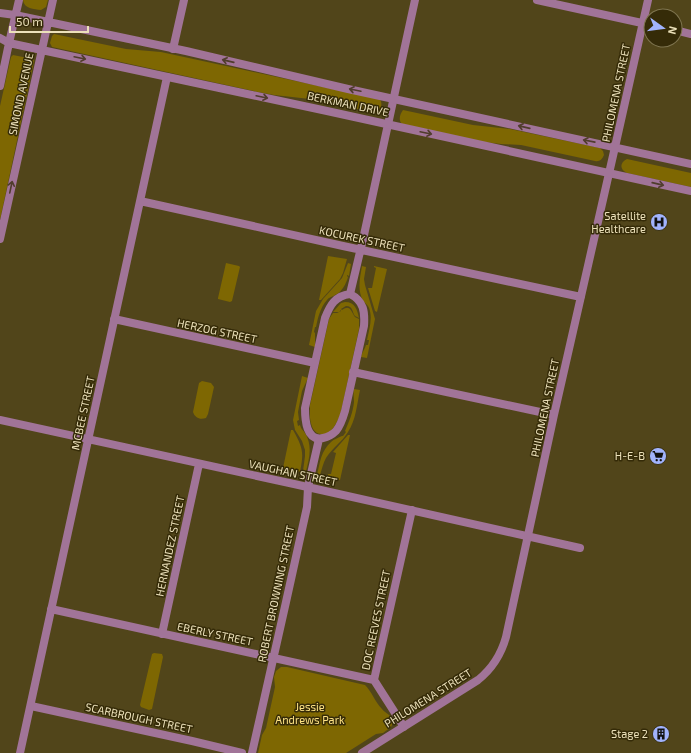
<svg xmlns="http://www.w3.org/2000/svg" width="691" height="753" viewBox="0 0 691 753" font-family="'Exo 2',sans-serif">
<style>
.green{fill:#7e6702}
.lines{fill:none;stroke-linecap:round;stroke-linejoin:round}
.minor{stroke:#a17498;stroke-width:8}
.tertiary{stroke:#a17498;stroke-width:8}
.oneway{stroke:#503d2c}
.labels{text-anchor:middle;stroke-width:3;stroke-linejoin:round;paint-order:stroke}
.street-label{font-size:11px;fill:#ece1ba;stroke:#352b08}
.poi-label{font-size:11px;fill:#ece1ba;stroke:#352b08;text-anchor:end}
.park-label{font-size:11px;fill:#fee385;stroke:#352b08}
</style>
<rect width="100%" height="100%" fill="#51451a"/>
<path class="green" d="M 23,0 L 48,0 L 46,7 L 41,10 C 34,9 24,9 23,0 Z
M 54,34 L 126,49 L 161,52 L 379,99 C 383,102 381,107 380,111 L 376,113 L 310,99 L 274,95 L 258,92 L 52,47 L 50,43 L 52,36 Z
M 13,55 L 33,59 L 34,61 L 0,220 L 0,106 L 11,57 Z
M 403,110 L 473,125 L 510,129 L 600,148 L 603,151 L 604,155 C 602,160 599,162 595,161 L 521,145 L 501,144 L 484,142 L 402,124 C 398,120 400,114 403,110 Z
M 627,159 L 691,173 L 691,187 L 627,173 C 620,170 619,163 627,159 Z
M 328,256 L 347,259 L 343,273 L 340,279 L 321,300 L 319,300 Z
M 226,263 L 239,266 L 240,267 L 232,301 L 230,302 L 218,299 L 218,298 Z
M 348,263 L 351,264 L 349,276 L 347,275 L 347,276 L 348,277 C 346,284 342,292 335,295 C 332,297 329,297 327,300 C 320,308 318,318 316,327 L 315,327 L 314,332 L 315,333 L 315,347 L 309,345 L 316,311 L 323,299 L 342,278 Z
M 362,266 L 366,267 L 364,279 L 365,285 L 375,319 L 367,358 L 361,357 C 362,352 365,349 366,345 L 368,345 L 369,340 L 367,340 C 369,330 373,318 369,308 C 368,305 365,303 363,301 C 357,289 360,278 362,266 Z
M 374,266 L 387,269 L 377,312 L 375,311 L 368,288 L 372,288 L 376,268 L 374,267 Z
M 345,302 C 355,302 357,309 359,318 L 355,316 C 352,312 353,306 346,306 L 341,309 L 342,310 C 350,304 351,311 355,317 L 359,319 L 359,329 L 340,416 C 337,421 334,429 329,432 C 327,434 326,434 323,434 C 314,435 311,426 310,418 L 313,419 L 310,418 L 310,405 L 329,319 L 333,313 L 337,313 L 341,311 L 341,310 L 339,312 L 333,312 L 341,303 Z
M 302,376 L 308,378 L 302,391 L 298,412 L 299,420 L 297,421 L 298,426 L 300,425 C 301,429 303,430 305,433 C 313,446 309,459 306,471 L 303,471 L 305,456 L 305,450 L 302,441 L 295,430 L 293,420 Z
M 202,381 L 211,383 L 214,387 L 208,414 L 206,418 C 200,420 195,418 193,412 L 199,383 Z
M 354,389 L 360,390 C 357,404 356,420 348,432 C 342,442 332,448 326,458 C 323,463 322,469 320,475 L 317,475 C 320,462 321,451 331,442 C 334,439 338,438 342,436 L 343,436 L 346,432 L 345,431 C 349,422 353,412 354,402 C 354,398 353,393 354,389 Z
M 291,430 L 293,430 C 303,448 304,452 300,472 L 283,468 Z
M 348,435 L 350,435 L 340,480 L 328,478 L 328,474 L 331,474 L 336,453 L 333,452 Z
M 154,653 L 162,654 L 163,657 L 152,709 L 149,710 L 141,707 L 140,705 L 152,654 Z
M 281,667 L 287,667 L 365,685 C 372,692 375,702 382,709 C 385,713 392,715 392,721 C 393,723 392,725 391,727 L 383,733 L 376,734 L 346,753 L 258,753 L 262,735 L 266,728 L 275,687 L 274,677 L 276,671 Z"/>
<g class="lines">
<path class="minor" d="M 537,0 L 651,25
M 675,30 L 691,34
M 173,49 L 184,0
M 140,201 L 343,246 L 581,297
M 350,294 C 364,301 365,312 364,326 L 345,411 C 343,418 341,425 336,431 C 332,435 328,437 323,438 C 306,442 305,419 305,408 L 325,318 C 330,305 335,296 350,294 Z
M 350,294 L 364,235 L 415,0
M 114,319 L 315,363
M 353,372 L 554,415
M 0,420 L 294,484 L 580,548
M 51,609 L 374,680
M 162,634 L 199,464
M 31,706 L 192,741 L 242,753
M 404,727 L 374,680 L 412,510
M 20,753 L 167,77
M 252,753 L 286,602 L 307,507 L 308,487 L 319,439
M 362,753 L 478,680 C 493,668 501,655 506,637 L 554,415 L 615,147 L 648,0"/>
<path class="tertiary" d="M 0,13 L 15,15 L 186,51 L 348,89 L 691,164
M 0,38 L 9,43 L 327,111 L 691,191
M 0,86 L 9,43 L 19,0
M 0,239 L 53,0"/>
</g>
<defs><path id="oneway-shaft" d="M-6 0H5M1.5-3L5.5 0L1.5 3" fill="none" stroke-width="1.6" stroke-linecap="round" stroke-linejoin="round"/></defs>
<g class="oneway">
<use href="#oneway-shaft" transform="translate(80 58) rotate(12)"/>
<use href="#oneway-shaft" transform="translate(228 61) rotate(-167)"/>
<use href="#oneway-shaft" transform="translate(355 90) rotate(-168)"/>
<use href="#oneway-shaft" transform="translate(262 97) rotate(12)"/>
<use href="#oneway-shaft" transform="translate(524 127) rotate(-167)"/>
<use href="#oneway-shaft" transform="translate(426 133) rotate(12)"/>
<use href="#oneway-shaft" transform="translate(589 141) rotate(-169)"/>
<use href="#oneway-shaft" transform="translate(658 184) rotate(13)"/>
<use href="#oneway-shaft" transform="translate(11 187) rotate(-78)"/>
</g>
<defs>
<g id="hospital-disc" transform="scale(0.9)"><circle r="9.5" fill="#a1b3fd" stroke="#352b08"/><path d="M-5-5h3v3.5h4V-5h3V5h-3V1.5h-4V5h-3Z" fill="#111"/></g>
<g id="supermarket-disc" transform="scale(0.9)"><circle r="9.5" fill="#a1b3fd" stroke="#352b08"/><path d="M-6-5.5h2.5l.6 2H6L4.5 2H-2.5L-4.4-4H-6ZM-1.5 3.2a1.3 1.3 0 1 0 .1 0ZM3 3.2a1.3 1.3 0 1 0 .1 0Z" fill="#111"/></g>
<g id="building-disc" transform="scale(0.9)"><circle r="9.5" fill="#a1b3fd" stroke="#352b08"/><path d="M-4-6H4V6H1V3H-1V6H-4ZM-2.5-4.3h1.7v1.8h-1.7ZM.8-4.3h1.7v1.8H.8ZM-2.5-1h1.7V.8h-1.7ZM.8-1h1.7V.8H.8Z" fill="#111"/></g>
</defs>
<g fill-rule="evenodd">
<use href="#hospital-disc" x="659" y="222"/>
<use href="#supermarket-disc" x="658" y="456"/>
<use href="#building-disc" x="661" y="734"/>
</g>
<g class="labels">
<g class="street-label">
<text transform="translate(616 93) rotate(-78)" y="4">PHILOMENA STREET</text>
<text transform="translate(21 94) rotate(-78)" y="4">SIMOND AVENUE</text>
<text transform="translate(348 104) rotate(12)" y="4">BERKMAN DRIVE</text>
<text transform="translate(362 239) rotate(12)" y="4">KOCUREK STREET</text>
<text transform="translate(217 331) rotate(12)" y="4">HERZOG STREET</text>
<text transform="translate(545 408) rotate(-78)" y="4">PHILOMENA STREET</text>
<text transform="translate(83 413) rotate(-78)" y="4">MCBEE STREET</text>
<text transform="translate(293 473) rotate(12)" y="4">VAUGHAN STREET</text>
<text transform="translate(170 546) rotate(-78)" y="4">HERNANDEZ STREET</text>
<text transform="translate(276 594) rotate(-78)" y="4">ROBERT BROWNING STREET</text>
<text transform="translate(376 620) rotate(-78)" y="4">DOC REEVES STREET</text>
<text transform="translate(215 634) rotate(12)" y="4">EBERLY STREET</text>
<text transform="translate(428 698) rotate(-32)" y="4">PHILOMENA STREET</text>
<text transform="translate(139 718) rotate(12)" y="4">SCARBROUGH STREET</text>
</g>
<g class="poi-label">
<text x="646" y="220">Satellite<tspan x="646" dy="13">Healthcare</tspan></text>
<text x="645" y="460">H-E-B</text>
<text x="648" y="738">Stage 2</text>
</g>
<g class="park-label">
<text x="310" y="711">Jessie<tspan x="310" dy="13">Andrews Park</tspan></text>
</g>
</g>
<g transform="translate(663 28) rotate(104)"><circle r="19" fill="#352b08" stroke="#7e744f"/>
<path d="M0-3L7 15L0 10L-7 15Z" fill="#a1b3fd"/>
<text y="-6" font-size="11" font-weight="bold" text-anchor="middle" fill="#ece1ba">N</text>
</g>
<path d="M10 26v6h78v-6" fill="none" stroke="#ece1ba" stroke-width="2"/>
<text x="16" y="26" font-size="12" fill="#ece1ba" stroke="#352b08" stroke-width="3" paint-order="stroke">50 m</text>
</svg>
